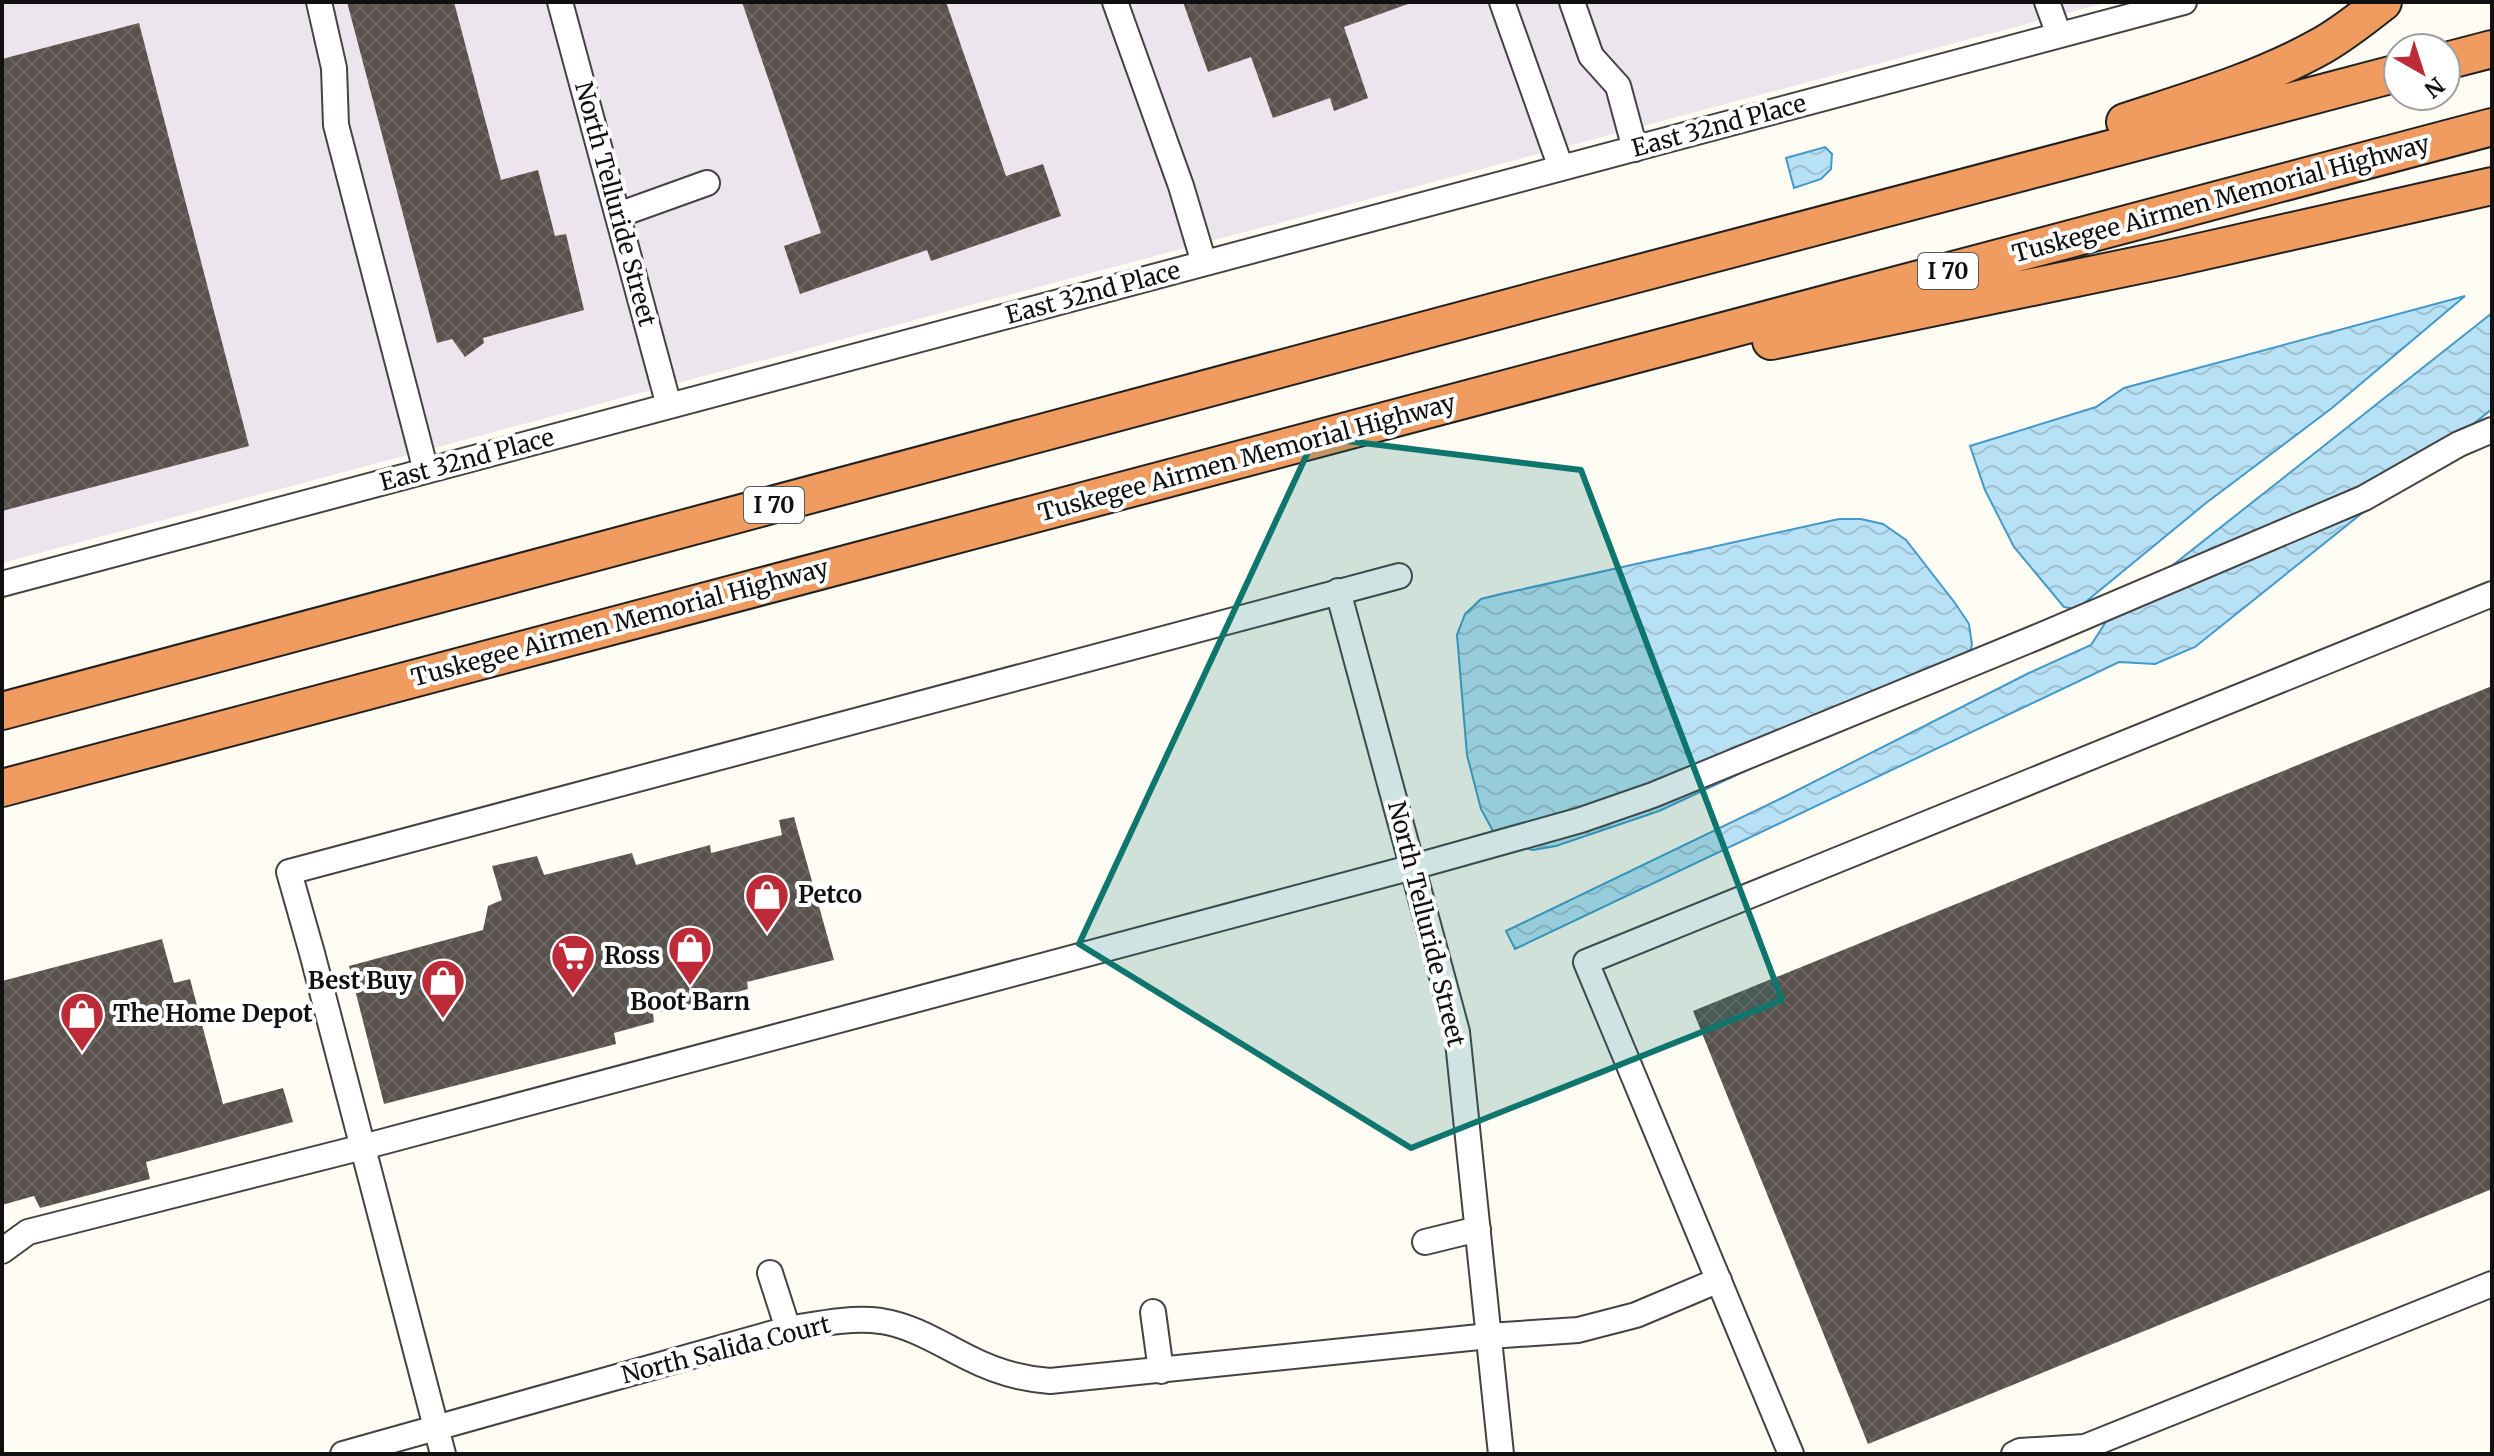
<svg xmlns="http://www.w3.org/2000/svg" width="2494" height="1456" viewBox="0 0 2494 1456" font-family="Merriweather,serif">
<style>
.industrial{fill:#ece5ee}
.water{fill:url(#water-waves);stroke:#4299ca;stroke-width:2}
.building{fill:url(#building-cross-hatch)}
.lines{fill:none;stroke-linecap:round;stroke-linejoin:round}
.minor-casing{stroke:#434343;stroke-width:28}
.highway-casing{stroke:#212121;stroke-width:40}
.minor{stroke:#fff;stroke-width:24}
.highway{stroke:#f09c60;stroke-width:36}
.marked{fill:#0f766e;fill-opacity:0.2;stroke:#0f766e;stroke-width:6;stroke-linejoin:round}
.labels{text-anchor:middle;stroke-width:8;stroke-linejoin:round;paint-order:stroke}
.shield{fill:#fff;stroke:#585858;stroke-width:2}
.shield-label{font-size:22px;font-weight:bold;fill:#101010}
.street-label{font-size:24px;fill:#101010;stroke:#fff}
.poi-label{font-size:24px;font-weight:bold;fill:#101010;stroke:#fff;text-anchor:start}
</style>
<defs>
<pattern id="water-waves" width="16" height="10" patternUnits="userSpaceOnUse" patternTransform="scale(2)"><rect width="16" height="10" fill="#b9e1f5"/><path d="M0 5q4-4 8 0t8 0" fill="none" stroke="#9ec0d1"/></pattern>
<pattern id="building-cross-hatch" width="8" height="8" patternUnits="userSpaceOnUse" patternTransform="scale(2)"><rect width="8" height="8" fill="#58514c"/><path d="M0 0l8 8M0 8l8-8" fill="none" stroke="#6b6561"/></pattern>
</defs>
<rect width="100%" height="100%" fill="#fffcf3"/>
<path class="industrial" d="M 2,2 L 2109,2 L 2,563 Z"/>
<path class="water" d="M 1825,147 L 1832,154 L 1831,169 L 1821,179 L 1794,188 L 1786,158 Z
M 2465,296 L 2332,408 L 2206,503 L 2077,609 L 2064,607 L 2014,547 L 1985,490 L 1970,446 L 2096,407 L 2124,388 Z
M 2492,313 L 2492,409 L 2195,647 L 2155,664 L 2119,662 L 1515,949 L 1506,931 L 1782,798 L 2029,673 L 2091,645 L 2111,614 Z
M 1839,519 L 1861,519 L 1883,524 L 1906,540 L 1955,603 L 1969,624 L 1972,645 L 1967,661 L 1948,677 L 1659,811 L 1556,846 L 1533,850 L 1509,844 L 1493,831 L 1481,809 L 1467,755 L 1457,635 L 1465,614 L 1481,599 L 1501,594 Z"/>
<path class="building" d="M 347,2 L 454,2 L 501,180 L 538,170 L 555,236 L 566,234 L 584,310 L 483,338 L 484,343 L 465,357 L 452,339 L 437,343 Z
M 742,2 L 946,2 L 1006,176 L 1043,164 L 1061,216 L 931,261 L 927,250 L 800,294 L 784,246 L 821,233 Z
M 1183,2 L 1408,2 L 1408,4 L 1344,27 L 1368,98 L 1334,111 L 1330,98 L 1273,118 L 1251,57 L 1208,72 Z
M 139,23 L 249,446 L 2,511 L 2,59 Z
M 2492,686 L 2492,1189 L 1868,1444 L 1693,1011 Z
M 794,817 L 834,960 L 747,982 L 748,989 L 653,1014 L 654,1022 L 614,1033 L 616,1044 L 384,1104 L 349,966 L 483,930 L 488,906 L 502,900 L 492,866 L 537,856 L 544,875 L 632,853 L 636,865 L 710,845 L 711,853 L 782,835 L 779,820 Z
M 162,939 L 174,983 L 190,979 L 223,1104 L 283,1088 L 293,1122 L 146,1162 L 150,1179 L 40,1208 L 34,1196 L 2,1205 L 2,981 Z"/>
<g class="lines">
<g class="minor-casing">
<path id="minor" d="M 319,2 L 334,68 L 336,125 L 426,471
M 560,2 L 669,406
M 1115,2 L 1181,186 L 1204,263
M 1502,2 L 1561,168
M 1572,2 L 1591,56 L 1618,86 L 1635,149
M 2047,2 L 2059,35
M 618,215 L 707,183
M 2,584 L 2184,2
M 1338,591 L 1457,1032 L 1501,1454
M 1425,1242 L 1478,1229
M 2,1251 L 28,1232 L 363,1147 L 1413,867 L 1581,820 L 1653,795 L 2037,637 L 2364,498 L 2459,444 L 2492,430
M 770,1273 L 788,1329
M 1153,1312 L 1161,1371
M 343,1454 L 788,1329 C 819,1324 850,1317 881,1321 C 913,1326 939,1343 967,1357 C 994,1371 1020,1379 1050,1381 L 1489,1336 L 1578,1330 L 1636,1315 L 1719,1280
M 443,1454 L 312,953 L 289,872 L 1399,576
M 1791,1454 L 1586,962 L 2492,594
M 2014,1454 L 2020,1451 L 2085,1447 L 2492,1284"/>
</g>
<g class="highway-casing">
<path id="highway" d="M 2446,61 L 2492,49
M 2125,122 C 2192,100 2261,80 2323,45 C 2344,33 2364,17 2383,2
M 1771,341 L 2173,258 L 2492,186
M 2,711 L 1545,298 L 2398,73
M 2,788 L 2492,127"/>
</g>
<use href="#minor" class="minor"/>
<use href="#highway" class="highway"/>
</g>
<path class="marked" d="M 1315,437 L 1581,470 L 1782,1000 L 1411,1148 L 1079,944 Z"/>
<defs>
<g id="shop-pin" transform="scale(2.3)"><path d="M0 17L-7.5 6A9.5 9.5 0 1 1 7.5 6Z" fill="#bd2b38" stroke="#fff"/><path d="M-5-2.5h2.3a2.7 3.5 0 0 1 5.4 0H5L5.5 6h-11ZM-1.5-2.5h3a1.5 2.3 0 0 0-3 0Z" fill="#fff"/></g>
<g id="supermarket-pin" transform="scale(2.3)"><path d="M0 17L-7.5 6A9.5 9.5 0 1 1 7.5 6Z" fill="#bd2b38" stroke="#fff"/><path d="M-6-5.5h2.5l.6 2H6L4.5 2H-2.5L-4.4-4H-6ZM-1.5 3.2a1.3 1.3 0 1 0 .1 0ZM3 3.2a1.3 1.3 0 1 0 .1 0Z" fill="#fff"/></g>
</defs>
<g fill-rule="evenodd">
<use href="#shop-pin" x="767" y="895"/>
<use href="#shop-pin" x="690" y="948"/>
<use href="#supermarket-pin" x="573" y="956"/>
<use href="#shop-pin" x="443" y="981"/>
<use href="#shop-pin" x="82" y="1014"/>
</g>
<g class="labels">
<g class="shield">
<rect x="1918" y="253" width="60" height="36" rx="6"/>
<rect x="744" y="487" width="60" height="36" rx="6"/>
</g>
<g class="shield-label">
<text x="1948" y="279">I 70</text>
<text x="774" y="513">I 70</text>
</g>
<g class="street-label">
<text transform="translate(1719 126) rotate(-15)" y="8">East 32nd Place</text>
<text transform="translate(2221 199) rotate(-15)" y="8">Tuskegee Airmen Memorial Highway</text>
<text transform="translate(615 204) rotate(75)" y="8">North Telluride Street</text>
<text transform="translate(1093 293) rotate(-15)" y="8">East 32nd Place</text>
<text transform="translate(1247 458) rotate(-15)" y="8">Tuskegee Airmen Memorial Highway</text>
<text transform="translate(467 460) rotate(-15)" y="8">East 32nd Place</text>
<text transform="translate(620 623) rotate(-15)" y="8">Tuskegee Airmen Memorial Highway</text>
<text transform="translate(1426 924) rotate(76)" y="8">North Telluride Street</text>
<text transform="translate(726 1350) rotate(-14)" y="8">North Salida Court</text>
</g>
<g class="poi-label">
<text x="798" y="903">Petco</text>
<text x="604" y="964">Ross</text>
<text x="412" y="989" text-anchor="end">Best Buy</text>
<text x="690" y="1010" text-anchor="middle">Boot Barn</text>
<text x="113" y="1022">The Home Depot</text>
</g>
</g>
<rect width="2494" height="1456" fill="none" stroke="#101010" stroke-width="8"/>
<g transform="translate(2422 72) rotate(141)"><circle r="38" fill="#ffffff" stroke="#9f9f9f" stroke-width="2"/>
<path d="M0-6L14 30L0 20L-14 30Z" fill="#bd2b38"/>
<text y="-12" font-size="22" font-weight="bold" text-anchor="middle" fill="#101010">N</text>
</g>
</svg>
